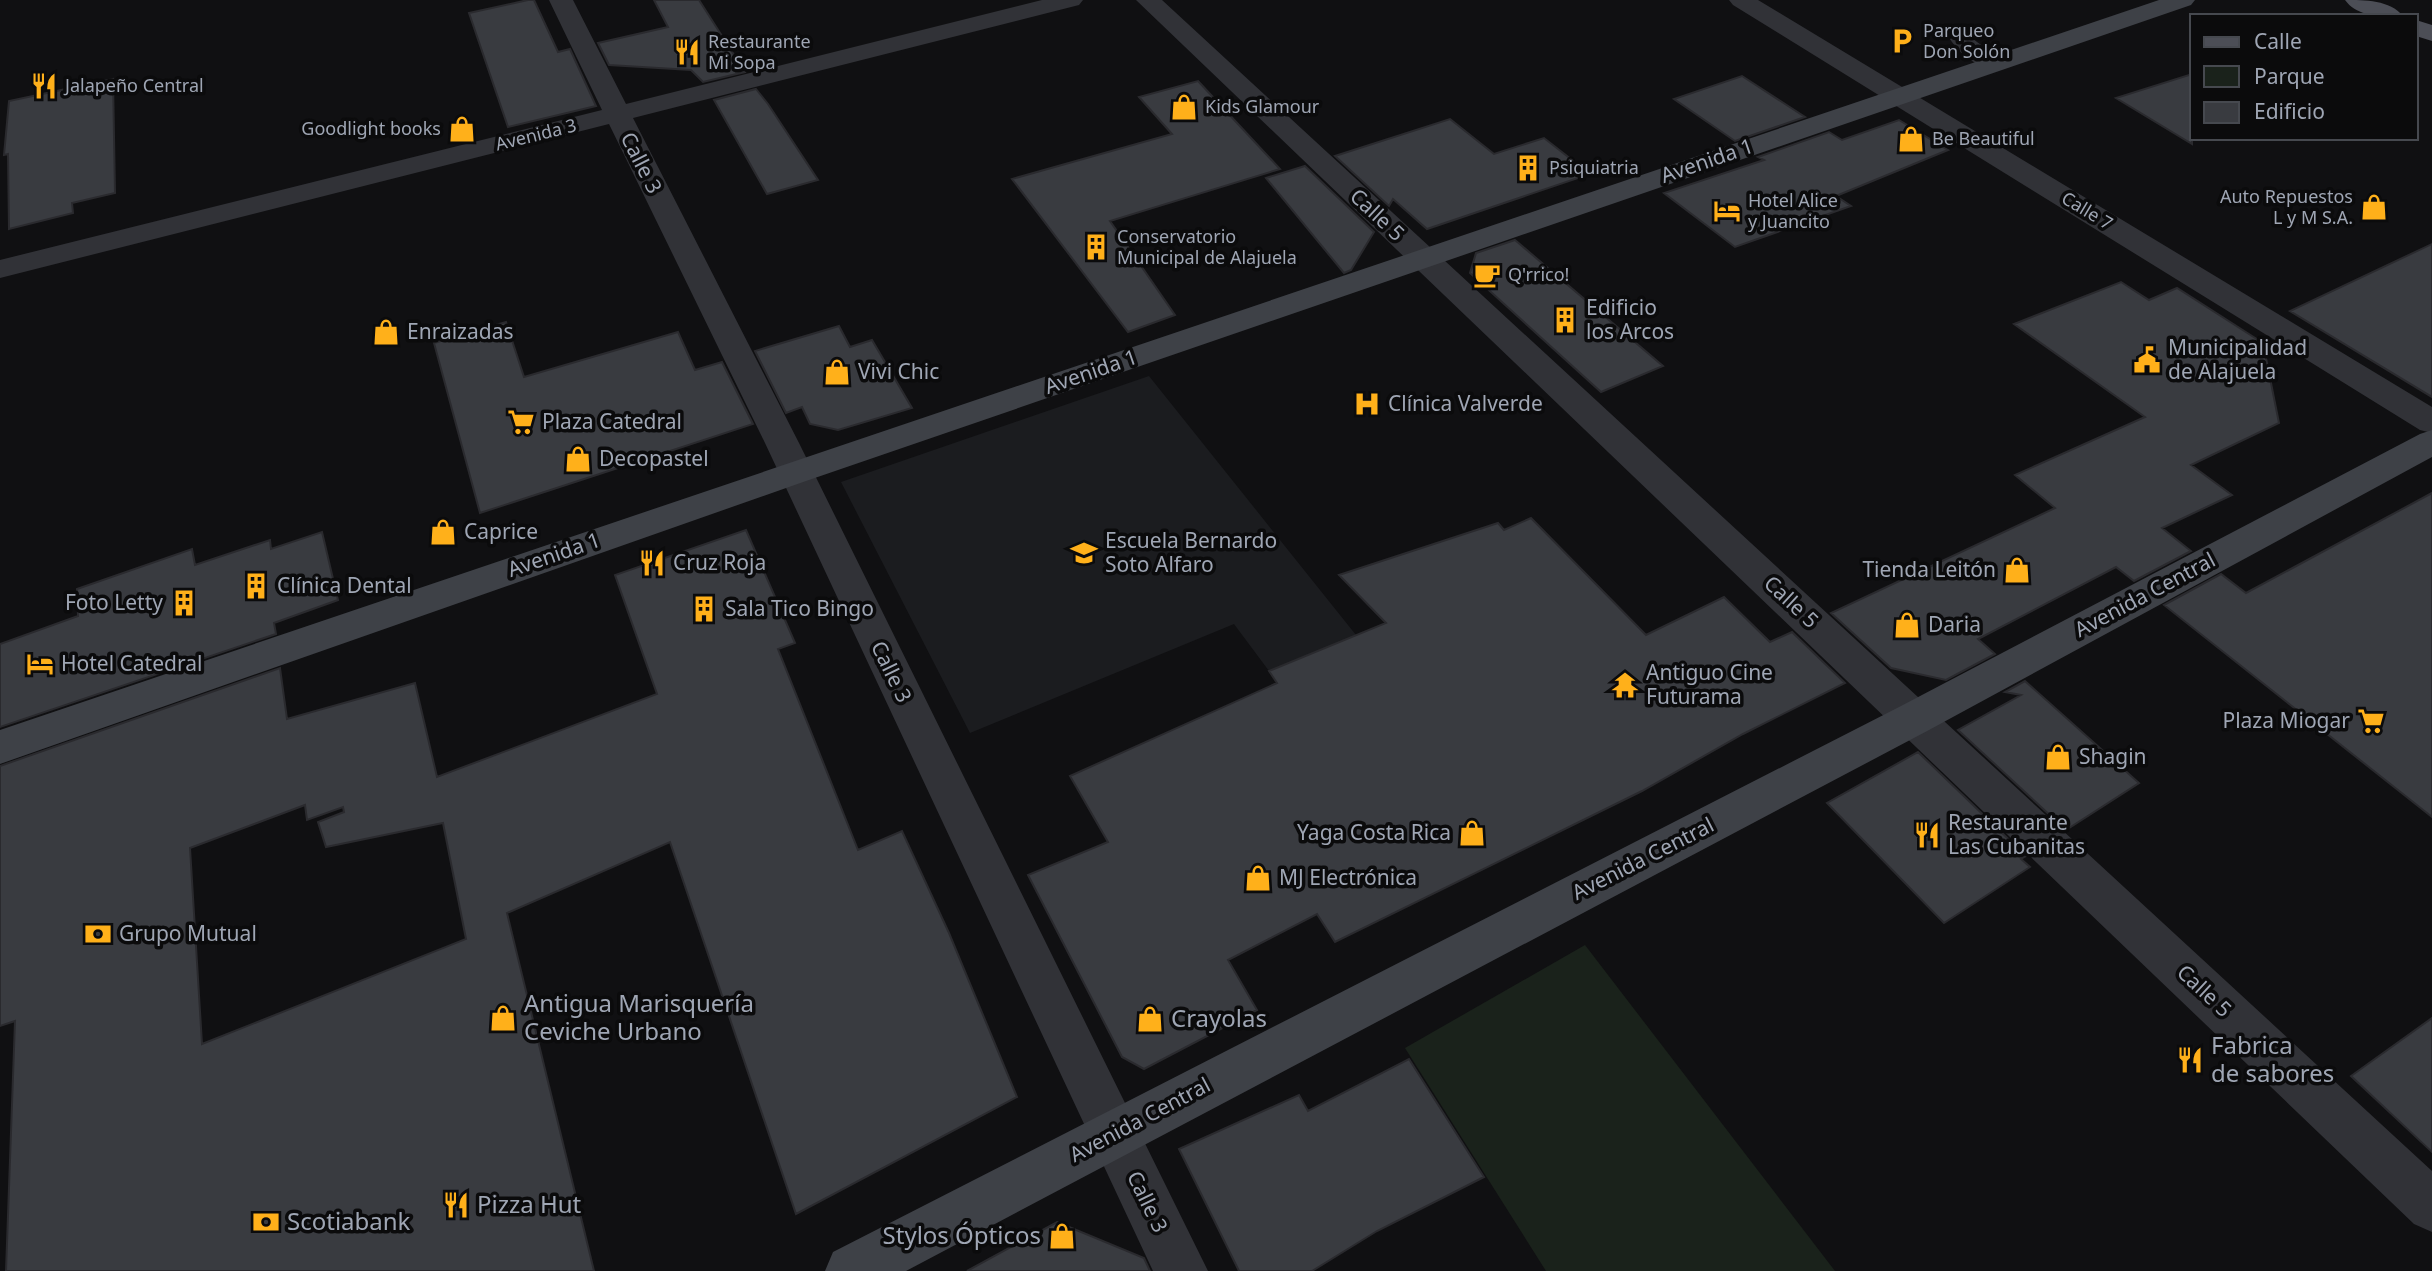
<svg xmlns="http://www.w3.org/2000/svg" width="2432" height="1271" viewBox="0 0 2432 1271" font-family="'Noto Sans',sans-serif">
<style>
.built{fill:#1b1c1f}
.green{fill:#1a221b}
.building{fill:#393b40;stroke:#2a2a2e;stroke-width:2;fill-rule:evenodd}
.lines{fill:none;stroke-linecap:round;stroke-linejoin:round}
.lane{fill:#313237;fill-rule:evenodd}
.street{fill:#313237;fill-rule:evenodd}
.secondary{fill:#3e4147;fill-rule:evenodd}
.primary{fill:#4c4e56;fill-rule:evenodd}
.labels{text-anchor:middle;stroke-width:7;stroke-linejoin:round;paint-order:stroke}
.far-poi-label{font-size:18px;fill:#9fa6b4;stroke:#0b0b0c;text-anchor:start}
.far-street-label{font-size:18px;fill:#9fa6b4;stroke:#0b0b0c}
.street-label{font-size:21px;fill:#9fa6b4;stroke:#0b0b0c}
.poi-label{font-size:21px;fill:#9fa6b4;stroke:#0b0b0c;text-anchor:start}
.near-poi-label{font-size:24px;fill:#9fa6b4;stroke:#0b0b0c;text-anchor:start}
</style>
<rect width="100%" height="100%" fill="#101012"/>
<path class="built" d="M 1149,376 L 1356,635 L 1269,671 L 1234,624 L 970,733 L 841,482 Z"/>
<path class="green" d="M 1585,945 L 1835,1271 L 1546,1271 L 1405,1048 Z"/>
<path class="building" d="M 528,0 L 534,0 L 558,52 L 570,49 L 596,106 L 508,127 L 469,13 Z
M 654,0 L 699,0 L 745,72 L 703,82 L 691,70 L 609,65 L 598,43 L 668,27 Z
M 2192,74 L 2192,144 L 2116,98 Z
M 1742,76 L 1805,117 L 1735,141 L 1674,99 Z
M 113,79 L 115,193 L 72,203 L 73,213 L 9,229 L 8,154 L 4,155 L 9,101 Z
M 1198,81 L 1280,169 L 1110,221 L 1175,315 L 1128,332 L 1012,179 L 1172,134 L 1139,97 Z
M 756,89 L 768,104 L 818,180 L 767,194 L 714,100 Z
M 1450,119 L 1494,154 L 1544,138 L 1590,174 L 1427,229 L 1393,199 L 1389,206 L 1335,156 Z
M 1899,120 L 1948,150 L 1836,196 L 1851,206 L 1735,247 L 1664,193 L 1764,160 L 1758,157 L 1829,132 L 1842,140 Z
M 1305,166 L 1374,232 L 1351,270 L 1344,273 L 1266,178 Z
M 1515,240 L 1663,366 L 1601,392 L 1470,273 L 1476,253 Z
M 2432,244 L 2432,397 L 2290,311 Z
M 2121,282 L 2149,300 L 2177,288 L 2263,343 L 2279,423 L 2191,465 L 2232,495 L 2162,528 L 2191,551 L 2134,581 L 2116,567 L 1978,639 L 1995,654 L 1946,680 L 1891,668 L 1831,613 L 2055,508 L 2015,475 L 2145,417 L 2014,324 Z
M 506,322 L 524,377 L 678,332 L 695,370 L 722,362 L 753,424 L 480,513 L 434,343 Z
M 839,326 L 850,347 L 872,340 L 912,408 L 838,430 L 810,424 L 802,407 L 786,413 L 755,351 Z
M 2432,493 L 2432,817 L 2164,605 L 2221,574 L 2246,593 Z
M 1531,518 L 1646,635 L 1724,597 L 1770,642 L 1792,632 L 1845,683 L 1743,734 L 1642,791 L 1335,942 L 1317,914 L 1228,960 L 1257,1010 L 1144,1069 L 1122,1057 L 1028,875 L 1108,842 L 1070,776 L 1277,683 L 1269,671 L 1386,623 L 1339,575 L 1498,523 L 1504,530 Z
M 746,530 L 795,643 L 778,649 L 858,850 L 902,831 L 949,933 L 1017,1097 L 796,1214 L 670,842 L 507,913 L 594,1271 L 6,1271 L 15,1021 L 0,1026 L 0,766 L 280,668 L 287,719 L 415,683 L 437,777 L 657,694 L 615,575 ZM 305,805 L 307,820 L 343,807 L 344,812 L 318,822 L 326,847 L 443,823 L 466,939 L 202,1044 L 190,848 Z
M 322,532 L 338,600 L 274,623 L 276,634 L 0,727 L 0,644 L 78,616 L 77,589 L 192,549 L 195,565 L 270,540 L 271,549 Z
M 2025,681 L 2139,783 L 2066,830 L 1958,730 L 2021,695 L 2005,692 Z
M 1918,752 L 2026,856 L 2021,859 L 2030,867 L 1944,923 L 1827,803 Z
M 2432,1018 L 2432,1152 L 2351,1076 Z
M 1409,1059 L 1484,1177 L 1377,1231 L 1312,1271 L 1239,1271 L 1179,1149 L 1299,1095 L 1308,1111 Z
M 1057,1222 L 1144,1258 L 1150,1271 L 967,1271 Z"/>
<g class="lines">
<path class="lane" d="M 1961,32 L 1969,34 C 1979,48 1997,50 2007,63 L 2003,68 C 1983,73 1960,55 1950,39 Z"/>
<path class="street" d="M 549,0 L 573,0 L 626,104 L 1042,0 L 1083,0 L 1079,5 L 633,118 L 799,443 L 1208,1271 L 1153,1271 L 765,443 L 609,124 L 0,278 L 0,260 L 602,110 Z
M 1136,0 L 1162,0 L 2432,1171 L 2432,1232 L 2414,1224 Z
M 1729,0 L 1758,0 L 2432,407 L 2432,433 L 2420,430 L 1733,5 Z"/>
<path class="secondary" d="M 2159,0 L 2195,0 L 2191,5 L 806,481 L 0,764 L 0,730 Z
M 2432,430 L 2432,457 L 1929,730 L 906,1271 L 825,1271 L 833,1252 L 1901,706 L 2420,434 Z"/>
<path class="primary" d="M 2345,0 C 2365,0 2390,0 2403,16 C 2383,16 2358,18 2345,0 Z
M 2416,20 L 2432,25 L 2432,41 L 2416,36 Z"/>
</g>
<defs>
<g id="parking-bare" transform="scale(2.1)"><path d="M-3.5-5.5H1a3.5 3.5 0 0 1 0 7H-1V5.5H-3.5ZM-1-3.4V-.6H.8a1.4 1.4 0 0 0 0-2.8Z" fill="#ffb01a" stroke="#0b0b0c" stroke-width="2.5" paint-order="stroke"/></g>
<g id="restaurant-bare" transform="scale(2.1)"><path d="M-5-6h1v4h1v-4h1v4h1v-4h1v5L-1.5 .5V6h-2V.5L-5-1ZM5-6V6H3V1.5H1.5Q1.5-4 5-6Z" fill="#ffb01a" stroke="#0b0b0c" stroke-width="2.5" paint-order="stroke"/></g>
<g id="shop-bare" transform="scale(2.1)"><path d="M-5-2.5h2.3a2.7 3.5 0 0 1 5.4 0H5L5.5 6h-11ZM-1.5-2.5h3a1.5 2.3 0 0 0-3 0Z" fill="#ffb01a" stroke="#0b0b0c" stroke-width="2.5" paint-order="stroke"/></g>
<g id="building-bare" transform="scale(2.1)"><path d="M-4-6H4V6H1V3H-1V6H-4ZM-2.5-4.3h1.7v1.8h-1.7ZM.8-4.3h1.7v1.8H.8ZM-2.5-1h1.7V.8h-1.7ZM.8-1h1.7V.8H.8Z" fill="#ffb01a" stroke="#0b0b0c" stroke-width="2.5" paint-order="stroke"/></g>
<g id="hotel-bare" transform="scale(2.1)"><path d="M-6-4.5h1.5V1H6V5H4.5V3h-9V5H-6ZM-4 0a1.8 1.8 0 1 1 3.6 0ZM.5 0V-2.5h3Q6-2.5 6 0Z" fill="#ffb01a" stroke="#0b0b0c" stroke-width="2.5" paint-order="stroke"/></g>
<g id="cafe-bare" transform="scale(2.1)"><path d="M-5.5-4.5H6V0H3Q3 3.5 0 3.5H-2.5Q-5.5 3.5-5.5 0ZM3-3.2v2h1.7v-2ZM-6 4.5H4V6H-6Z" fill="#ffb01a" stroke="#0b0b0c" stroke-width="2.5" paint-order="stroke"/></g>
<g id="civic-bare" transform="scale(2.1)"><path d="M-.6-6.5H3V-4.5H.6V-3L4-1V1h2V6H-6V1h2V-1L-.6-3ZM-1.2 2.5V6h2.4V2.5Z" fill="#ffb01a" stroke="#0b0b0c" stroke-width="2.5" paint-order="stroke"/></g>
<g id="hospital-bare" transform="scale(2.1)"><path d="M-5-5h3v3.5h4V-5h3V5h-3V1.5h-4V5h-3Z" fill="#ffb01a" stroke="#0b0b0c" stroke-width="2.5" paint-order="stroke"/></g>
<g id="supermarket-bare" transform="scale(2.1)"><path d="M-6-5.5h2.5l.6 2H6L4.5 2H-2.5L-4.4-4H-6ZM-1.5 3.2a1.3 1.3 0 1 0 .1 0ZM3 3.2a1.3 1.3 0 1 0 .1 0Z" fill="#ffb01a" stroke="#0b0b0c" stroke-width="2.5" paint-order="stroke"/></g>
<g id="school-bare" transform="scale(2.1)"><path d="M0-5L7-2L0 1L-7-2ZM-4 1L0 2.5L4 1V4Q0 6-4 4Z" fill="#ffb01a" stroke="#0b0b0c" stroke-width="2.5" paint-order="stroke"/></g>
<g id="temple-bare" transform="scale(2.1)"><path d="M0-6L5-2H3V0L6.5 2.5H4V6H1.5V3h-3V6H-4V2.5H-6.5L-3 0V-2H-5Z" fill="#ffb01a" stroke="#0b0b0c" stroke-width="2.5" paint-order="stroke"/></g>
<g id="bank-bare" transform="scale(2.1)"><path d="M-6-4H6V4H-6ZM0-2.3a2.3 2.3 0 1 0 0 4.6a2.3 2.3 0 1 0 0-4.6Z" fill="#ffb01a" stroke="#0b0b0c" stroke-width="2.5" paint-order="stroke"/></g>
</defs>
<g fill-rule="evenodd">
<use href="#parking-bare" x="1902" y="41"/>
<use href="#restaurant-bare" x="687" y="52"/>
<use href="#restaurant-bare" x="44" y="86"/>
<use href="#shop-bare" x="1184" y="107"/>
<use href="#shop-bare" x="462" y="129"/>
<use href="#shop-bare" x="1911" y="139"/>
<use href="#building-bare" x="1528" y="168"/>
<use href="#shop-bare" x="2374" y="207"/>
<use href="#hotel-bare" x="1727" y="211"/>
<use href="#building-bare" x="1096" y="247"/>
<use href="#cafe-bare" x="1487" y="275"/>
<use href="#building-bare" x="1565" y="320"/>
<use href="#shop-bare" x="386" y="332"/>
<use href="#civic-bare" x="2147" y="360"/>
<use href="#shop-bare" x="837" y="372"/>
<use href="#hospital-bare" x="1367" y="404"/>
<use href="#supermarket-bare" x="521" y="422"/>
<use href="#shop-bare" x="578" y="459"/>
<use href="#shop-bare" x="443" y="532"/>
<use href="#school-bare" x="1084" y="553"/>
<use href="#restaurant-bare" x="652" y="563"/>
<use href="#shop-bare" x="2017" y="570"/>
<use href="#building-bare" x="256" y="586"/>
<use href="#building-bare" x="184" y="603"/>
<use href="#building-bare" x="704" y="609"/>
<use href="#shop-bare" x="1907" y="625"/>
<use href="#hotel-bare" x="40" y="664"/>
<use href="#temple-bare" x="1625" y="685"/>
<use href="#supermarket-bare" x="2371" y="721"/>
<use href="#shop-bare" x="2058" y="757"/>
<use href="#shop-bare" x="1472" y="833"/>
<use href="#restaurant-bare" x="1927" y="835"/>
<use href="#shop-bare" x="1258" y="878"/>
<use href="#bank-bare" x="98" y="934"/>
<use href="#shop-bare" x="503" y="1018"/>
<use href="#shop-bare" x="1150" y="1019"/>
<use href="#restaurant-bare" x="2190" y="1060"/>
<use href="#restaurant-bare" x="456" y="1205"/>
<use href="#bank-bare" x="266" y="1222"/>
<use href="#shop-bare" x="1062" y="1236"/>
</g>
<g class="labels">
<g class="far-poi-label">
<text x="1923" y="37">Parqueo<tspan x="1923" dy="21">Don Solón</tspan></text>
<text x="708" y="48">Restaurante<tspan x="708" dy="21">Mi Sopa</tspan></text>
<text x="65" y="92">Jalapeño Central</text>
<text x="1205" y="113">Kids Glamour</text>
<text x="441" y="135" text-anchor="end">Goodlight books</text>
<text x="1932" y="145">Be Beautiful</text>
<text x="1549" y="174">Psiquiatria</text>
<text x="2353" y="203" text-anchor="end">Auto Repuestos<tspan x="2353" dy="21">L y M S.A.</tspan></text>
<text x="1748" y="207">Hotel Alice<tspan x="1748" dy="21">y Juancito</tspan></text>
<text x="1117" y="243">Conservatorio<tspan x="1117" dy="21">Municipal de Alajuela</tspan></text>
<text x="1508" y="281">Q'rrico!</text>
</g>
<g class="far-street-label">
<text transform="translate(536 135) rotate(-14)" y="6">Avenida 3</text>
<text transform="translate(2087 211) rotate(31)" y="6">Calle 7</text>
</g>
<g class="street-label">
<text transform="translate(1707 161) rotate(-19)" y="7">Avenida 1</text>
<text transform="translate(641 163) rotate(63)" y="7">Calle 3</text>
<text transform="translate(1377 215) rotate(43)" y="7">Calle 5</text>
<text transform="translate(1091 372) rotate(-19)" y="7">Avenida 1</text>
<text transform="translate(554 555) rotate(-19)" y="7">Avenida 1</text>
<text transform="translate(2145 595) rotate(-28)" y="7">Avenida Central</text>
<text transform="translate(1791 602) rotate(43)" y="7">Calle 5</text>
<text transform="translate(891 672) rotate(64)" y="7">Calle 3</text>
<text transform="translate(1643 859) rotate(-27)" y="7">Avenida Central</text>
<text transform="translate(2204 991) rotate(43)" y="7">Calle 5</text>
<text transform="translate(1140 1120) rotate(-28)" y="7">Avenida Central</text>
<text transform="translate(1147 1202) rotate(64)" y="7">Calle 3</text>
</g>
<g class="poi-label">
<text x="1586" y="315">Edificio<tspan x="1586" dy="24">los Arcos</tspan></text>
<text x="407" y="339">Enraizadas</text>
<text x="2168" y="355">Municipalidad<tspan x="2168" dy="24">de Alajuela</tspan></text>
<text x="858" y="379">Vivi Chic</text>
<text x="1388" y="411">Clínica Valverde</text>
<text x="542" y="429">Plaza Catedral</text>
<text x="599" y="466">Decopastel</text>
<text x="464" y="539">Caprice</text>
<text x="1105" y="548">Escuela Bernardo<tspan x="1105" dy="24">Soto Alfaro</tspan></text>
<text x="673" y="570">Cruz Roja</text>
<text x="1996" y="577" text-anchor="end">Tienda Leitón</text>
<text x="277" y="593">Clínica Dental</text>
<text x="163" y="610" text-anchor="end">Foto Letty</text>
<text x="725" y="616">Sala Tico Bingo</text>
<text x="1928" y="632">Daria</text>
<text x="61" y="671">Hotel Catedral</text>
<text x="1646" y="680">Antiguo Cine<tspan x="1646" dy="24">Futurama</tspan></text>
<text x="2350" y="728" text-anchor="end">Plaza Miogar</text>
<text x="2079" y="764">Shagin</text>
<text x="1948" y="830">Restaurante<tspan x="1948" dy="24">Las Cubanitas</tspan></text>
<text x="1451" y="840" text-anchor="end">Yaga Costa Rica</text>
<text x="1279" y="885">MJ Electrónica</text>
<text x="119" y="941">Grupo Mutual</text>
</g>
<g class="near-poi-label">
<text x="524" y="1012">Antigua Marisquería<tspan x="524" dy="28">Ceviche Urbano</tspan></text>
<text x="1171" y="1027">Crayolas</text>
<text x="2211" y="1054">Fabrica<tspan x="2211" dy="28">de sabores</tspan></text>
<text x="477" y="1213">Pizza Hut</text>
<text x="287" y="1230">Scotiabank</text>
<text x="1041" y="1244" text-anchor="end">Stylos Ópticos</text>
</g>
</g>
<rect x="2190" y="14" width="228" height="126" fill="#0b0b0c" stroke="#46494f" stroke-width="2"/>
<rect x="2204" y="37" width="35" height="10" fill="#4c4e56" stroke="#46494f" stroke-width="2"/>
<text x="2254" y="49" font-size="21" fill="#9fa6b4">Calle</text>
<rect x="2204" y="66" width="35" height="21" fill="#1a221b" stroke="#46494f" stroke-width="2"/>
<text x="2254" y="84" font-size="21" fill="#9fa6b4">Parque</text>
<rect x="2204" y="102" width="35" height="21" fill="#393b40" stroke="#46494f" stroke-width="2"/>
<text x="2254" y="119" font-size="21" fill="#9fa6b4">Edificio</text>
</svg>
